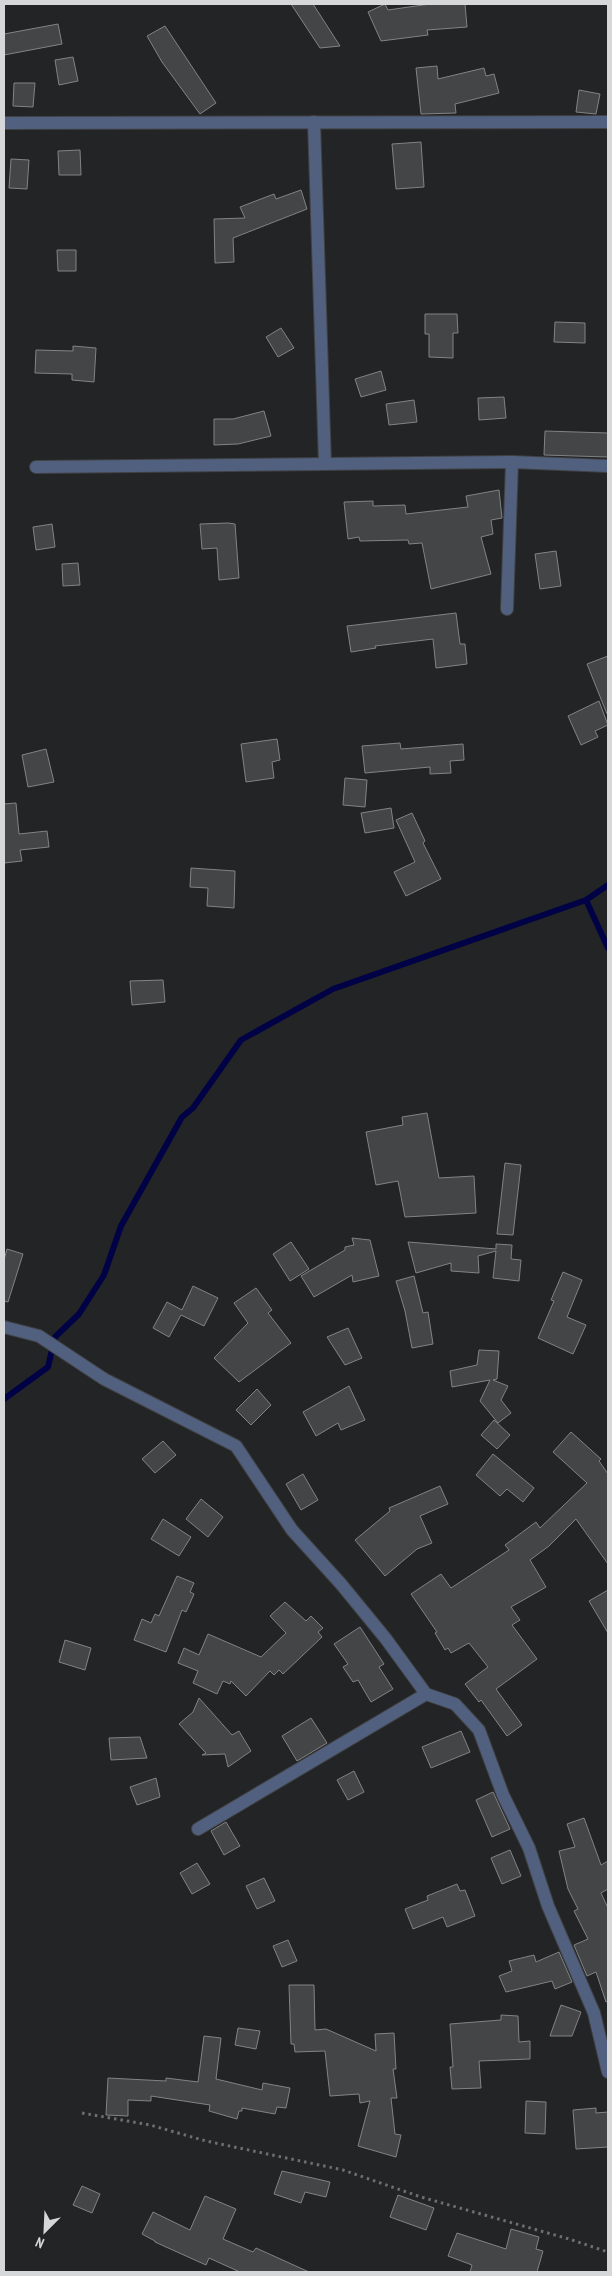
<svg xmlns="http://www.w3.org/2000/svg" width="612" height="2276" viewBox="0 0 612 2276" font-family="'PT Sans Narrow',sans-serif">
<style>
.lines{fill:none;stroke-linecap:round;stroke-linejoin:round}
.stream{stroke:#000245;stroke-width:6}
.building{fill:#434547;stroke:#818385}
.service-casing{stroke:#404142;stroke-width:14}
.minor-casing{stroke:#404142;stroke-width:14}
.path{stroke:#6e6f70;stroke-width:3;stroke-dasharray:2.5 4;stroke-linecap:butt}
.service{stroke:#51607f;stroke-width:12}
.minor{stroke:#51607f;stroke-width:12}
</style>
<rect width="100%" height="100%" fill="#232426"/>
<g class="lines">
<path class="stream" d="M 586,900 L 608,948
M 4,1399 L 48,1367 L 55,1337 L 79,1314 L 104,1275 L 121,1226 L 182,1117 L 193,1108 L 241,1040 L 333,989 L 586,900 L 608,885"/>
</g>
<path class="building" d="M 291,4 L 313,4 L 340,46 L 320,48 Z
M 385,4 L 388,10 L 430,4 L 465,4 L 467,27 L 427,30 L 428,35 L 381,41 L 368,12 Z
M 58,24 L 62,44 L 4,55 L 4,34 Z
M 165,26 L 216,103 L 200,114 L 162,62 L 147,36 Z
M 73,57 L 78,81 L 59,85 L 55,60 Z
M 437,66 L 438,79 L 484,68 L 486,76 L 494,74 L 499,93 L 455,104 L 456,113 L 421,114 L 416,68 Z
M 14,83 L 35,83 L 33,107 L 13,106 Z
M 579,90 L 600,94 L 596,114 L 576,112 Z
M 421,142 L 424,187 L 396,189 L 392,144 Z
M 80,150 L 81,175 L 59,175 L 58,151 Z
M 11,159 L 29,160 L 27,189 L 9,188 Z
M 301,190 L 307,209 L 233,238 L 234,262 L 215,263 L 214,219 L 245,218 L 240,207 L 274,194 L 276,199 Z
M 57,250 L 76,250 L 76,271 L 58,271 Z
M 425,314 L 457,314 L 458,333 L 453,333 L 453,358 L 429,357 L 429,334 L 425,334 Z
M 555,322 L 585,323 L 585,343 L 554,342 Z
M 281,328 L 294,348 L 278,357 L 266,337 Z
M 73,346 L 96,348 L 94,382 L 72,380 L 72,374 L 35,373 L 36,350 L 73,351 Z
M 381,371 L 386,390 L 361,397 L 355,379 Z
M 504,397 L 506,418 L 479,420 L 478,398 Z
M 414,400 L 417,422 L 389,425 L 386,404 Z
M 264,411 L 271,436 L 238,444 L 214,445 L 214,419 L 233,419 Z
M 545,431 L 608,433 L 608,457 L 544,455 Z
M 499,490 L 502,518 L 491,520 L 493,534 L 481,537 L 491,574 L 431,589 L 422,543 L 409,544 L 408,540 L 360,541 L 359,537 L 348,539 L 344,502 L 373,501 L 373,506 L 405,505 L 406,514 L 468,507 L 466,496 Z
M 228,523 L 235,524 L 239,578 L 219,580 L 217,548 L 202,549 L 200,524 Z
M 52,524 L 55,547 L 36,550 L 33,527 Z
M 556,551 L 561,586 L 540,589 L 535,554 Z
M 78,563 L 80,585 L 63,586 L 62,564 Z
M 456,613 L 460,644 L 465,644 L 467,664 L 436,668 L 433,639 L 375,646 L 376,648 L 351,652 L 347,626 Z
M 608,656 L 608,714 L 607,714 L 587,664 Z
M 599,701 L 608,725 L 595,731 L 598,737 L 581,745 L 568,716 Z
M 277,739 L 280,760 L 272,762 L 274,778 L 246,782 L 241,744 Z
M 400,743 L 401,749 L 463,744 L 464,760 L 450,761 L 451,773 L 430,774 L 430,767 L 365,773 L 362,746 Z
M 46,749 L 54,782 L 28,787 L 22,755 Z
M 345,778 L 367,780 L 365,807 L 343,805 Z
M 16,803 L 19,834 L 47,831 L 49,847 L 20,850 L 22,861 L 4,863 L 4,804 Z
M 391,808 L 394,828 L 365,833 L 361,813 Z
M 412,813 L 425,841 L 423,843 L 441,879 L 406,896 L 394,872 L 415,862 L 396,820 Z
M 191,868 L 235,871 L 234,908 L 207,906 L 208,888 L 190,887 Z
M 163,980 L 165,1002 L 132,1005 L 130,981 Z
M 427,1113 L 439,1178 L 474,1176 L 476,1213 L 405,1217 L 398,1181 L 376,1185 L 366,1132 L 403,1125 L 402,1117 Z
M 505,1163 L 521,1165 L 513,1235 L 497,1234 Z
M 352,1238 L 370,1240 L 379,1276 L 353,1282 L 352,1275 L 314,1297 L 301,1276 L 345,1250 L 345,1247 L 354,1245 Z
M 291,1242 L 309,1269 L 290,1281 L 273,1254 Z
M 408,1242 L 496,1249 L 496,1244 L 512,1245 L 511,1259 L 521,1260 L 519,1281 L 493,1278 L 496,1251 L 478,1256 L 479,1273 L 451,1271 L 451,1263 L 416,1273 Z
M 7,1249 L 23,1254 L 8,1302 L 4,1301 L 4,1260 Z
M 563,1272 L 582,1280 L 567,1317 L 586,1325 L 573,1354 L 538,1338 L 554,1301 L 551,1300 Z
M 414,1276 L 423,1313 L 428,1312 L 433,1344 L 412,1348 L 405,1311 L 396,1281 Z
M 193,1286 L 218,1298 L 204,1326 L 181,1315 L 169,1337 L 153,1328 L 167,1302 L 182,1310 Z
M 256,1288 L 272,1310 L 268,1313 L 291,1343 L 239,1382 L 214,1358 L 248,1323 L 234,1303 Z
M 348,1328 L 362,1358 L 345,1365 L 327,1337 Z
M 479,1350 L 499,1351 L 497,1379 L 493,1380 L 508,1386 L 501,1400 L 511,1413 L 498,1423 L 480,1401 L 490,1380 L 452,1387 L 450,1371 L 477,1365 Z
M 349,1386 L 365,1420 L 341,1430 L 338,1423 L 316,1436 L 303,1412 Z
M 257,1389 L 271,1405 L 251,1425 L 236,1410 Z
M 494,1420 L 510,1435 L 497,1449 L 481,1435 Z
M 571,1432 L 601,1459 L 599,1461 L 608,1474 L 608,1564 L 576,1519 L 549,1546 L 530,1560 L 546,1587 L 511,1607 L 520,1620 L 512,1625 L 537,1659 L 496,1689 L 522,1725 L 507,1736 L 481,1700 L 479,1702 L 465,1684 L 488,1667 L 469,1643 L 451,1653 L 448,1648 L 445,1650 L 435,1633 L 437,1632 L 411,1594 L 441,1574 L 451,1588 L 509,1550 L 505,1545 L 536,1522 L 540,1528 L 587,1483 L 553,1452 Z
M 163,1441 L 176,1455 L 155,1473 L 142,1459 Z
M 493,1454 L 534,1488 L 523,1502 L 507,1489 L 500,1496 L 476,1475 Z
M 303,1474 L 318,1500 L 301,1510 L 286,1484 Z
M 440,1486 L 448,1504 L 420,1516 L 432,1543 L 417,1549 L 385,1576 L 355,1540 L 390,1511 L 389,1508 Z
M 201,1499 L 223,1517 L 208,1537 L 186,1519 Z
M 163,1519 L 191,1537 L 179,1556 L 151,1539 Z
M 177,1576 L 194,1583 L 190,1592 L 194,1594 L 186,1612 L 182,1610 L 166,1652 L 134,1640 L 142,1619 L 151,1623 L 155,1614 L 159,1616 Z
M 608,1590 L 608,1633 L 589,1601 Z
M 285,1602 L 306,1621 L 311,1616 L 323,1628 L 318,1632 L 322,1637 L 283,1674 L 279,1670 L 274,1675 L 270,1671 L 246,1696 L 231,1681 L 230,1684 L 223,1681 L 217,1694 L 193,1683 L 198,1671 L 178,1663 L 184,1648 L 199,1655 L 208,1634 L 261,1657 L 286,1633 L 270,1616 Z
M 360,1627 L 384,1664 L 379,1667 L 393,1689 L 371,1702 L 358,1680 L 353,1682 L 343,1667 L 348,1664 L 334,1644 Z
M 65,1640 L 91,1648 L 85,1670 L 59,1662 Z
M 199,1698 L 232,1735 L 239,1731 L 251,1751 L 228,1767 L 225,1754 L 202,1755 L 206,1753 L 179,1724 L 193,1712 Z
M 311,1718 L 327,1743 L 297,1761 L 282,1736 Z
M 461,1731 L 470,1752 L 431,1768 L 422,1747 Z
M 140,1737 L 147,1758 L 111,1760 L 109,1738 Z
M 354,1771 L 364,1792 L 348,1800 L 337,1780 Z
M 156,1778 L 160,1797 L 137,1805 L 130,1787 Z
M 493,1792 L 510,1829 L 492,1837 L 476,1800 Z
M 584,1818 L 601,1865 L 608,1861 L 608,1889 L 601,1893 L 608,1908 L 608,2001 L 606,2002 L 596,1972 L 587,1976 L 574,1945 L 588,1939 L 574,1911 L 578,1909 L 568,1889 L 559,1851 L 575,1847 L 567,1824 Z
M 226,1822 L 240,1846 L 224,1855 L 211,1831 Z
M 510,1850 L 521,1876 L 502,1884 L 491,1858 Z
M 197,1863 L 210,1884 L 192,1894 L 180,1873 Z
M 264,1878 L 275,1901 L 257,1909 L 246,1886 Z
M 457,1884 L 460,1891 L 465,1890 L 475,1916 L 447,1927 L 443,1917 L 413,1929 L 405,1909 L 428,1900 L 427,1896 Z
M 288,1940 L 297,1961 L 282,1967 L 273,1946 Z
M 559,1952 L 572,1982 L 555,1989 L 552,1981 L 506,1992 L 499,1976 L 512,1971 L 509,1961 L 534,1955 L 536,1962 Z
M 289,1985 L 314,1985 L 315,2030 L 326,2029 L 376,2051 L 375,2034 L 394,2033 L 396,2069 L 393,2069 L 397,2098 L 391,2098 L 395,2134 L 401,2135 L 396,2157 L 358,2146 L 370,2101 L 360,2103 L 359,2094 L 330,2096 L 325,2051 L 295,2052 L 294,2044 L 291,2044 Z
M 561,2005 L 581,2012 L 572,2036 L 550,2036 Z
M 501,2015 L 518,2016 L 519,2042 L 530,2041 L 530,2059 L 479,2061 L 481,2088 L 452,2089 L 450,2067 L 453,2067 L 450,2024 L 501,2020 Z
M 238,2028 L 260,2031 L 256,2049 L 235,2045 Z
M 204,2036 L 221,2038 L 216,2079 L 262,2090 L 263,2083 L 290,2088 L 286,2108 L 277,2107 L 275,2114 L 242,2108 L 242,2111 L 239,2111 L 237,2119 L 209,2111 L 210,2105 L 151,2096 L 151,2101 L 128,2100 L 128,2116 L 106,2115 L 108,2078 L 166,2081 L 166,2078 L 198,2082 Z
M 526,2101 L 546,2102 L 545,2134 L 525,2133 Z
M 596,2108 L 596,2113 L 608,2112 L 608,2147 L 576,2149 L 573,2110 Z
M 282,2171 L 330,2182 L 326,2197 L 305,2192 L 301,2203 L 274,2194 Z
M 82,2186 L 100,2194 L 92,2213 L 73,2205 Z
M 398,2195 L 434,2208 L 426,2230 L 390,2217 Z
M 205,2196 L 236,2209 L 223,2239 L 253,2252 L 256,2248 L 309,2272 L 240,2272 L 209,2258 L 206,2265 L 155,2242 L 155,2241 L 142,2234 L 153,2212 L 190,2230 Z
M 511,2229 L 539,2237 L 536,2249 L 543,2251 L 537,2272 L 470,2272 L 472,2265 L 448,2256 L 457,2233 L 506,2249 Z"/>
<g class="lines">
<g class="service-casing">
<path id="service" d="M 314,122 L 325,464
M 507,609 L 512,462"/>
</g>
<g class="minor-casing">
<path id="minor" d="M 4,123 L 608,122
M 36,467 L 512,462 L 608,466
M 4,1327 L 39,1336 L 104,1379 L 236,1446 L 292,1530 L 341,1584 L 386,1639 L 426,1694 L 455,1704 L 479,1730 L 503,1795 L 529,1848 L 548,1906 L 594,2013 L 608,2072
M 198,1829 L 426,1694"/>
</g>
<path class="path" d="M 82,2113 L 150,2125 L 206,2141 L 343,2170 L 421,2197 L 569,2239 L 608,2252"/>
<use href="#service" class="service"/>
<use href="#minor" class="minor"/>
</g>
<rect width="612" height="2276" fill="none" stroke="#d6d7d8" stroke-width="10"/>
<g transform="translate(45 2231) rotate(204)" stroke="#232426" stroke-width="4" paint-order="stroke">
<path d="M0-4L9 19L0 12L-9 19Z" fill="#d6d7d8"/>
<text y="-8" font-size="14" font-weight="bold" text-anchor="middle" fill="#d6d7d8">N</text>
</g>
</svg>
